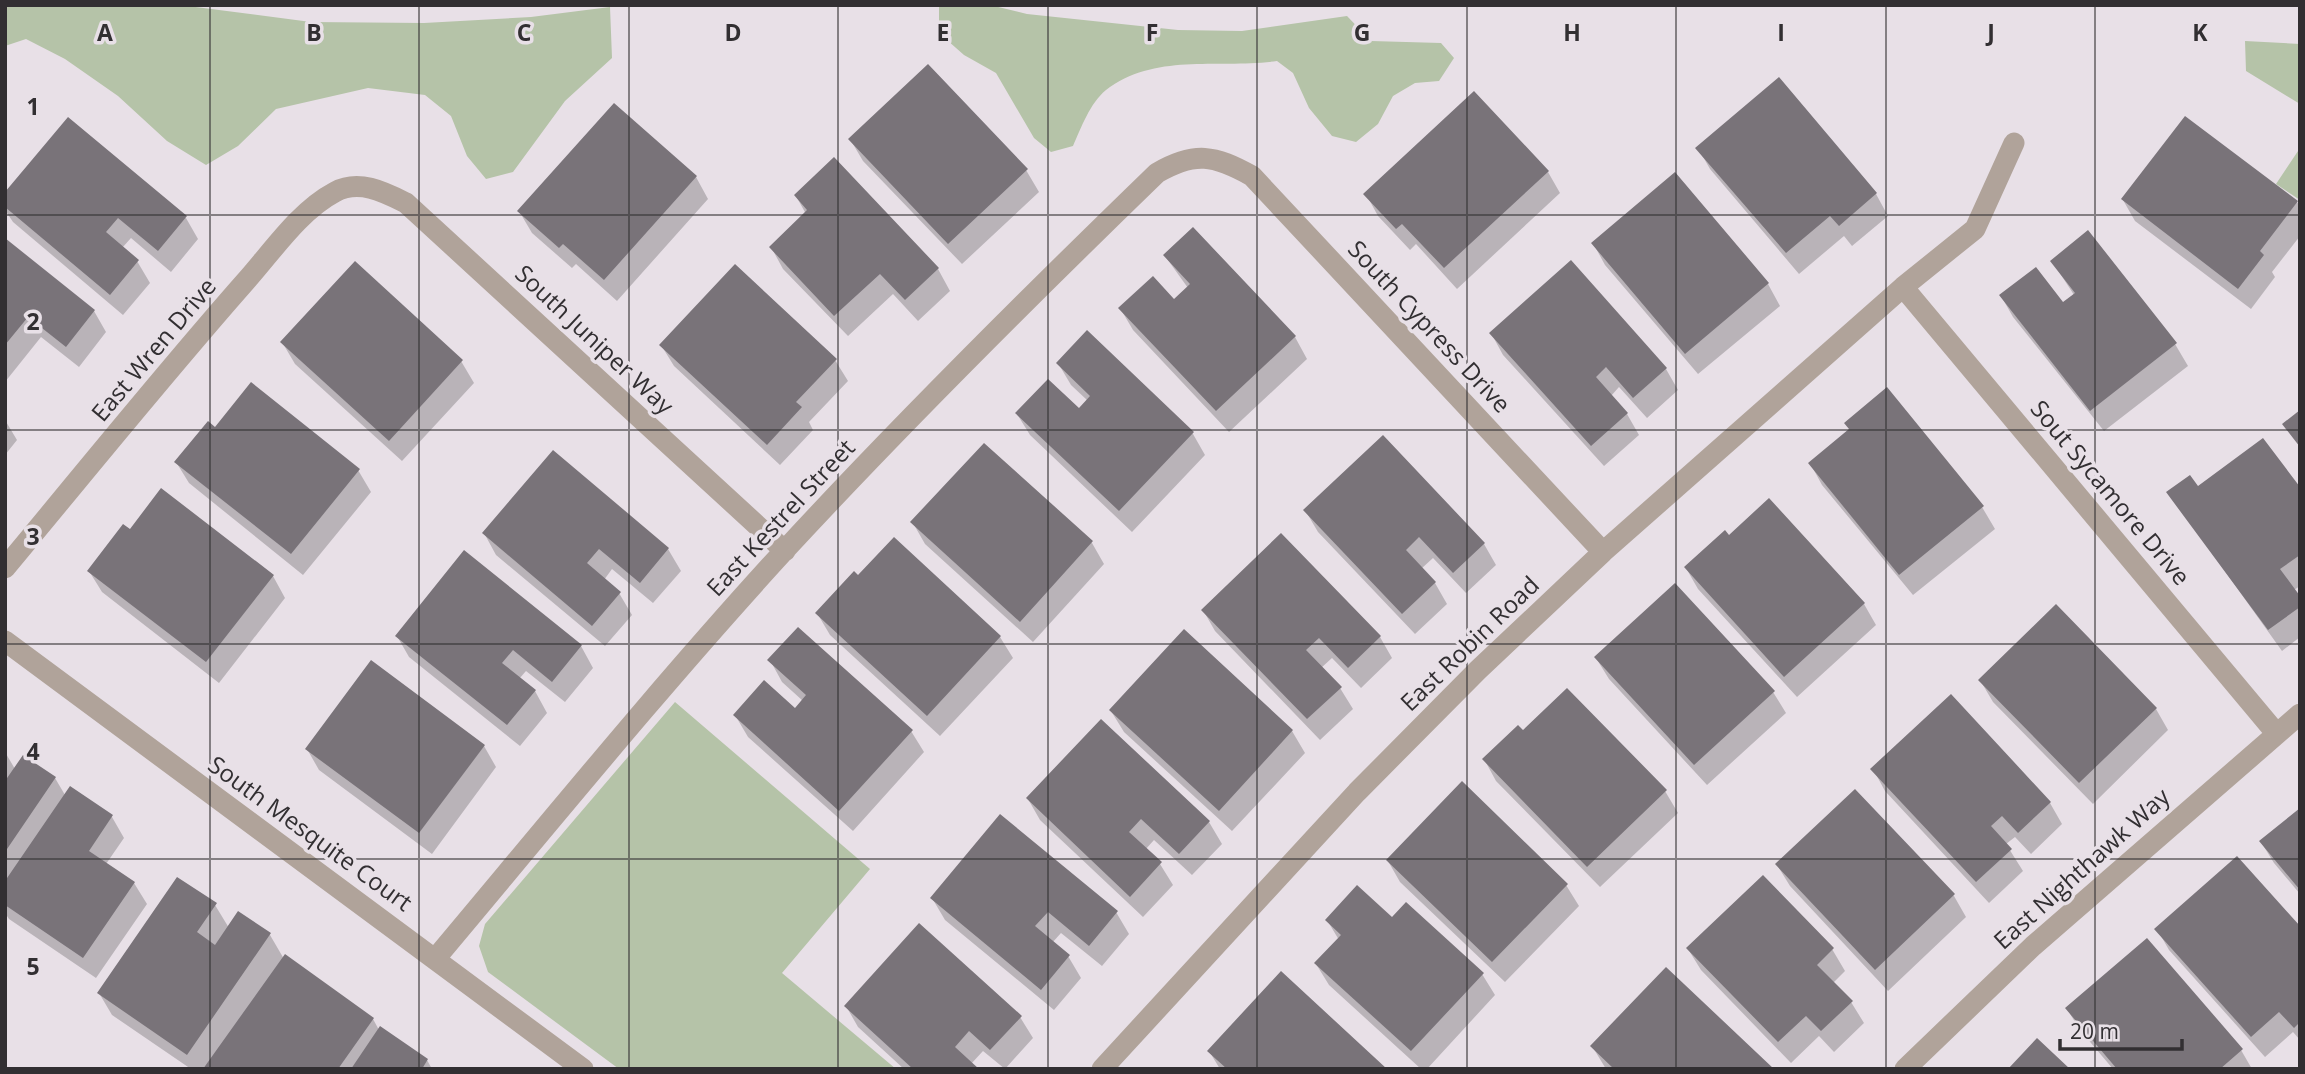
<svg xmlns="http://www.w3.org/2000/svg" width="2305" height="1074" viewBox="0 0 2305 1074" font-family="'Open Sans',sans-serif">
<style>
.green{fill:#b5c3a8}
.shadow{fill:#0003}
.building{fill:#797379}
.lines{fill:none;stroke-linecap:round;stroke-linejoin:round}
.street{stroke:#b0a39a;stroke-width:21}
.grid{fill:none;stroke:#322f32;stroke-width:2;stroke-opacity:0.55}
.labels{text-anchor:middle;stroke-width:7;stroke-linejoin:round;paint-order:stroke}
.street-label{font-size:24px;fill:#322f32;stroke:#e8e0e7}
.grid-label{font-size:23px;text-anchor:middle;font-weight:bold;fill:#322f32;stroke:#e8e0e7;stroke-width:7;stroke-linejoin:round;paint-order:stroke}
</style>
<rect width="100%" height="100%" fill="#e8e0e7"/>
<path class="green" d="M 5,5 L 180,5 L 311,22 L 424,23 L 531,17 L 610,7 L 612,58 L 565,101 L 513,172 L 486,179 L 467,156 L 451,116 L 425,95 L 368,88 L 276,109 L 238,146 L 206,165 L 167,141 L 118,96 L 65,59 L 26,39 L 5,46 Z
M 939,5 L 990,5 L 1027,14 L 1178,30 L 1242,31 L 1347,16 L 1371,41 L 1441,43 L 1454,58 L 1439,81 L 1415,83 L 1393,96 L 1378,124 L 1356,142 L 1332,136 L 1309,108 L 1293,73 L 1277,61 C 1220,69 1155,52 1106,90 C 1090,103 1081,128 1073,146 L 1051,152 L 1034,138 L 996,73 L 964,55 L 939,33 Z
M 2245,41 L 2300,44 L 2300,104 L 2246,71 Z
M 2300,148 L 2300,200 L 2276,184 Z
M 675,702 L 870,869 L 782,973 L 896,1069 L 619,1069 L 488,972 L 479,946 L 485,924 Z"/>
<path class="shadow" d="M 1779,80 L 1876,194 L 1888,216 L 1852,246 L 1844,236 L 1799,274 L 1710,169 L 1698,148 Z
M 850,139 L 1026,170 L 1039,192 L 962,264 L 863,161 Z
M 1548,172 L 1560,193 L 1457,289 L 1416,244 L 1410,250 L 1378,216 L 1366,194 Z
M 1674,175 L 1768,284 L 1780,306 L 1698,374 L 1605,265 L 1593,243 Z
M 696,177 L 708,199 L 617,301 L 576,264 L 572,268 L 532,233 L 519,211 Z
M 5,195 L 186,218 L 198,239 L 171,272 L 131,238 L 122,248 L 137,261 L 150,283 L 123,315 L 13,222 L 5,210 Z
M 796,196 L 938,269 L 950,291 L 918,321 L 893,294 L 848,336 L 783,269 L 771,247 L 806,214 Z
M 2123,200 L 2297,202 L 2300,207 L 2300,236 L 2272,272 L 2275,277 L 2251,309 L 2135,221 Z
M 1193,229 L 1295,337 L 1307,359 L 1229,432 L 1133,330 L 1120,308 L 1174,301 L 1188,288 L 1165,256 Z
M 5,240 L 94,311 L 106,332 L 79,367 L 41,337 L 5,382 Z
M 2052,261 L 2175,344 L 2188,366 L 2104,431 L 2013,317 L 2001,296 L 2063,304 L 2074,295 Z
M 1087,333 L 1193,434 L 1205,455 L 1132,532 L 1030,435 L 1017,414 L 1079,410 L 1088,401 L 1071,385 L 1058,363 Z
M 1491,333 L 1666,369 L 1678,390 L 1647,418 L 1619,387 L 1611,396 L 1627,414 L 1639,435 L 1604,466 L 1503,355 Z
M 282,342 L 461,361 L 474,383 L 402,461 L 295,364 Z
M 661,345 L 835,360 L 848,381 L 809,422 L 813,430 L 780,465 L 674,366 Z
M 5,420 L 17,440 L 5,455 Z
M 215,429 L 358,470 L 371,492 L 303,575 L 189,483 L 176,462 Z
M 1850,430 L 1982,507 L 1995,529 L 1913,595 L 1822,485 L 1810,463 Z
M 984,445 L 1092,543 L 1104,564 L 1033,642 L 925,544 L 913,523 Z
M 553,453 L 668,549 L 681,571 L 653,603 L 612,569 L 604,580 L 619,593 L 632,615 L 605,646 L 496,555 L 484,533 Z
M 2198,488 L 2300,490 L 2300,586 L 2294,590 L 2300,599 L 2300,637 L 2282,651 L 2169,493 Z
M 1305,510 L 1484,544 L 1496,565 L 1466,593 L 1433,558 L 1421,569 L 1435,583 L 1447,604 L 1415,634 L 1318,532 Z
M 1728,537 L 1864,604 L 1876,625 L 1797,697 L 1698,589 L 1686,568 Z
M 89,571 L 273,576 L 285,598 L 219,683 L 102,592 Z
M 859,577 L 1000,637 L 1013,658 L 940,736 L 830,635 L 817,613 Z
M 1203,610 L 1380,637 L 1392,658 L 1361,688 L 1332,658 L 1321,668 L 1340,688 L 1353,709 L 1320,740 L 1215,631 Z
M 1184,632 L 1292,731 L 1305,753 L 1232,831 L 1124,732 L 1111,711 Z
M 397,636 L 581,646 L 593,668 L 565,702 L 526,671 L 519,679 L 535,691 L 547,713 L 520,746 L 409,657 Z
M 1596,658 L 1773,692 L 1786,713 L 1707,785 L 1609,679 Z
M 770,660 L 911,731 L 924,752 L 853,831 L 748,737 L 735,715 L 795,710 L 803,701 L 782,682 Z
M 1980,680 L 2156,709 L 2168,730 L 2093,804 L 1993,702 Z
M 1523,733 L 1665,791 L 1678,813 L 1600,887 L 1496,781 L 1484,759 Z
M 484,746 L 496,767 L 432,854 L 319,770 L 307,749 Z
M 5,752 L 15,769 L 55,778 L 65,795 L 112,817 L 124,838 L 106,864 L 134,883 L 147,904 L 96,978 L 9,919 L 5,913 Z
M 1873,769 L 2050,803 L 2062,824 L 2031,854 L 2015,837 L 2006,844 L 2023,871 L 1989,903 L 1885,791 Z
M 1855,791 L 1954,896 L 1966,917 L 1888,991 L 1790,886 L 1777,865 Z
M 1028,799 L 1209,822 L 1222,844 L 1192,875 L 1154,840 L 1145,850 L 1160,864 L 1173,885 L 1143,917 L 1040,820 Z
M 2300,810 L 2300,894 L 2274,863 L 2261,842 Z
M 1388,861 L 1566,885 L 1579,906 L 1505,982 L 1400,882 Z
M 932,898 L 1116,912 L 1129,934 L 1102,966 L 1061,933 L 1052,943 L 1068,956 L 1081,978 L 1054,1010 L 945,920 Z
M 215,905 L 229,928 L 270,935 L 284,959 L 373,1019 L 379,1030 L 427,1060 L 432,1069 L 191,1069 L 112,1015 L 99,993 Z
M 1393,919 L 1482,974 L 1495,995 L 1427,1069 L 1421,1069 L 1329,985 L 1316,964 L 1339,940 L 1327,920 Z
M 2157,929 L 2300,929 L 2300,1040 L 2293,1032 L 2265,1057 L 2169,950 Z
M 1688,949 L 1832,949 L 1845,971 L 1833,983 L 1851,1002 L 1864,1023 L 1834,1052 L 1819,1036 L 1791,1063 L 1701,970 Z
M 846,1006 L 1020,1017 L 1033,1038 L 1005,1069 L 983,1051 L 971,1064 L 976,1069 L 904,1069 L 858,1027 Z
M 2067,1009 L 2241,1050 L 2252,1069 L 2113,1069 L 2080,1030 Z
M 1592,1046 L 1771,1069 L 1606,1069 Z
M 1209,1051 L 1385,1069 L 1220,1069 Z"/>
<path class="building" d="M 928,64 L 1028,169 L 948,244 L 848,139 Z
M 1779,77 L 1877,193 L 1839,226 L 1830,216 L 1786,253 L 1695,148 Z
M 1474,91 L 1549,171 L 1444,268 L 1402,224 L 1396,229 L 1363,194 Z
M 614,103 L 697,176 L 604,280 L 563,244 L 559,248 L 517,211 Z
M 2185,116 L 2298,201 L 2260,251 L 2264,255 L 2238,289 L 2121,199 Z
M 68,117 L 187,216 L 158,251 L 118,218 L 106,232 L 139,260 L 110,295 L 5,207 L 5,192 Z
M 834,157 L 939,268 L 905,300 L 880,274 L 834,316 L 769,247 L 807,210 L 794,195 Z
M 1675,172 L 1769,283 L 1685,354 L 1591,243 Z
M 1193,227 L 1296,336 L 1216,411 L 1118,308 L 1153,276 L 1174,299 L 1190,284 L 1163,255 Z
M 2088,230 L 2177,343 L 2090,411 L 1999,295 L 2036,267 L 2063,302 L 2075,293 L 2050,261 Z
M 5,238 L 95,310 L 66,347 L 28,317 L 5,345 Z
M 1571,260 L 1667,368 L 1633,398 L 1606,367 L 1596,377 L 1628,413 L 1591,446 L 1489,333 Z
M 355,261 L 463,360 L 389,441 L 280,342 Z
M 735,264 L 837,359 L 796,402 L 802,407 L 767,445 L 659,345 Z
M 1087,330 L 1194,432 L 1119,511 L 1015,413 L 1048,379 L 1079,408 L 1090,396 L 1056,363 Z
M 251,382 L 360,469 L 291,554 L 174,462 L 208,421 L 215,427 Z
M 1887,387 L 1984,506 L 1899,575 L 1808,463 L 1849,429 L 1844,423 Z
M 2300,410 L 2300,447 L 2282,424 Z
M 1383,435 L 1485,543 L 1453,573 L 1419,537 L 1406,550 L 1436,582 L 1402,614 L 1303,510 Z
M 2263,438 L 2300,487 L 2300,555 L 2280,569 L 2300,596 L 2300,607 L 2268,630 L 2166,492 L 2190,475 L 2198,486 Z
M 984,443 L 1093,541 L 1020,622 L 910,522 Z
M 553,450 L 669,548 L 640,583 L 599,549 L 587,563 L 621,592 L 592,626 L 482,533 Z
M 161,488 L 274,575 L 206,662 L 87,571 L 123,524 L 130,529 Z
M 1769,498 L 1865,603 L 1784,677 L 1684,567 L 1725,530 L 1729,535 Z
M 1281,533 L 1381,636 L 1348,668 L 1319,638 L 1306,650 L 1342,687 L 1307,719 L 1201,610 Z
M 894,537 L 1001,636 L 927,716 L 815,613 L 854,571 L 858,575 Z
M 464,550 L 582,645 L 552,682 L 513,650 L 502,663 L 536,690 L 507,725 L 395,636 Z
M 1675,583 L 1775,691 L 1694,765 L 1594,657 Z
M 2056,604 L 2157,708 L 2079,783 L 1978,680 Z
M 798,627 L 913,730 L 839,811 L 733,715 L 764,680 L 795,708 L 806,695 L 767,660 Z
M 1184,629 L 1293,730 L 1219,811 L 1109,710 Z
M 371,660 L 485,745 L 419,833 L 305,749 Z
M 1567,688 L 1667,790 L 1587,867 L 1482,759 L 1518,725 L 1523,730 Z
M 1951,694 L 2051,802 L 2018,833 L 2002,816 L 1991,826 L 2012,849 L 1976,882 L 1870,769 Z
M 1101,719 L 1210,821 L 1179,854 L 1141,819 L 1129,832 L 1162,862 L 1130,897 L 1026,798 Z
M 23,755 L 56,777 L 5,852 L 5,781 Z
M 1462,781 L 1568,884 L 1492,962 L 1386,860 Z
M 70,786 L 113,815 L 89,851 L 135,882 L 83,958 L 5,905 L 5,881 Z
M 1855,789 L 1955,894 L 1875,970 L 1775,864 Z
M 2300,808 L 2300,890 L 2259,841 Z
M 1000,814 L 1118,911 L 1089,946 L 1048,912 L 1035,926 L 1070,955 L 1041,990 L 930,898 Z
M 2237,856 L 2300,926 L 2300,1022 L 2294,1028 L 2279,1012 L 2251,1037 L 2154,929 Z
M 1763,875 L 1834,948 L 1817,965 L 1853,1001 L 1821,1031 L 1806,1016 L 1778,1042 L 1686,948 Z
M 177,877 L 217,903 L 197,932 L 215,945 L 238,911 L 271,933 L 187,1055 L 97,993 Z
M 1357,885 L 1392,917 L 1406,902 L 1484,973 L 1411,1051 L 1314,963 L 1341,935 L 1325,920 Z
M 919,923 L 1022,1016 L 990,1050 L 969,1031 L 955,1047 L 979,1069 L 913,1069 L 844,1006 Z
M 2147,938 L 2243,1049 L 2220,1069 L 2117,1069 L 2065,1008 Z
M 285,954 L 374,1018 L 338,1069 L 203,1069 Z
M 1666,967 L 1774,1069 L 1614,1069 L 1590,1046 Z
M 1281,971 L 1387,1069 L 1227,1069 L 1207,1051 Z
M 380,1026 L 428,1059 L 422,1069 L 351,1069 Z
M 2037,1038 L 2070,1069 L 2008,1069 Z"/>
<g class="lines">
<path class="street" d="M 1903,287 L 2276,733
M 5,568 C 85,472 163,375 245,282 C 272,252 299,211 335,192 C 359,179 384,192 406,203 L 785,551
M 5,641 L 583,1069
M 435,959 C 550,822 663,683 784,551 C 904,421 1030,296 1157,173 C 1195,151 1214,155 1252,176 L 1603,552
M 1102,1069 L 1357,792 L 1478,670 L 1603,552 L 1903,287 L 1975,229 L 2014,143
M 1905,1069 L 2033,946 L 2300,714"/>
</g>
<path class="grid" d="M 210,5 L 210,1069M 419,5 L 419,1069M 629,5 L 629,1069M 838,5 L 838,1069M 1048,5 L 1048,1069M 1257,5 L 1257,1069M 1467,5 L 1467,1069M 1676,5 L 1676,1069M 1886,5 L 1886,1069M 2095,5 L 2095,1069M 5,215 L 2300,215M 5,430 L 2300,430M 5,644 L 2300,644M 5,859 L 2300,859"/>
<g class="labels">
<g class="street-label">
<text transform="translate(1429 327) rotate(47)" y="8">South Cypress Drive</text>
<text transform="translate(594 340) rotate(43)" y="8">South Juniper Way</text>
<text transform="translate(154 350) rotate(-50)" y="8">East Wren Drive</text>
<text transform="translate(2110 493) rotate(50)" y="8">Sout Sycamore Drive</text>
<text transform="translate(781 518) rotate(-47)" y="8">East Kestrel Street</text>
<text transform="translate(1470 644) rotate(-44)" y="8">East Robin Road</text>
<text transform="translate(310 834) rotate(36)" y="8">South Mesquite Court</text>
<text transform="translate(2082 869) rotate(-42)" y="8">East Nighthawk Way</text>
</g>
</g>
<g class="grid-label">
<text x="105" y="41">A</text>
<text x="314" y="41">B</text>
<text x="524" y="41">C</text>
<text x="733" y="41">D</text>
<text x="943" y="41">E</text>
<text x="1152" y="41">F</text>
<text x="1362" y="41">G</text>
<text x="1572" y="41">H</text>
<text x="1781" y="41">I</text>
<text x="1991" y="41">J</text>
<text x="2200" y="41">K</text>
<text x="33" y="115">1</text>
<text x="33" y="330">2</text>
<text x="33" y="545">3</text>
<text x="33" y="760">4</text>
<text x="33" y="975">5</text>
</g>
<rect width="2305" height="1074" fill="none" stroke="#322f32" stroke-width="14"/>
<path d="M2060 1039v10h122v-10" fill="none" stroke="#322f32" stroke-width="3.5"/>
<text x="2070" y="1039" font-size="21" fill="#322f32" stroke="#e8e0e7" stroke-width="5" paint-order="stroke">20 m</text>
</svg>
